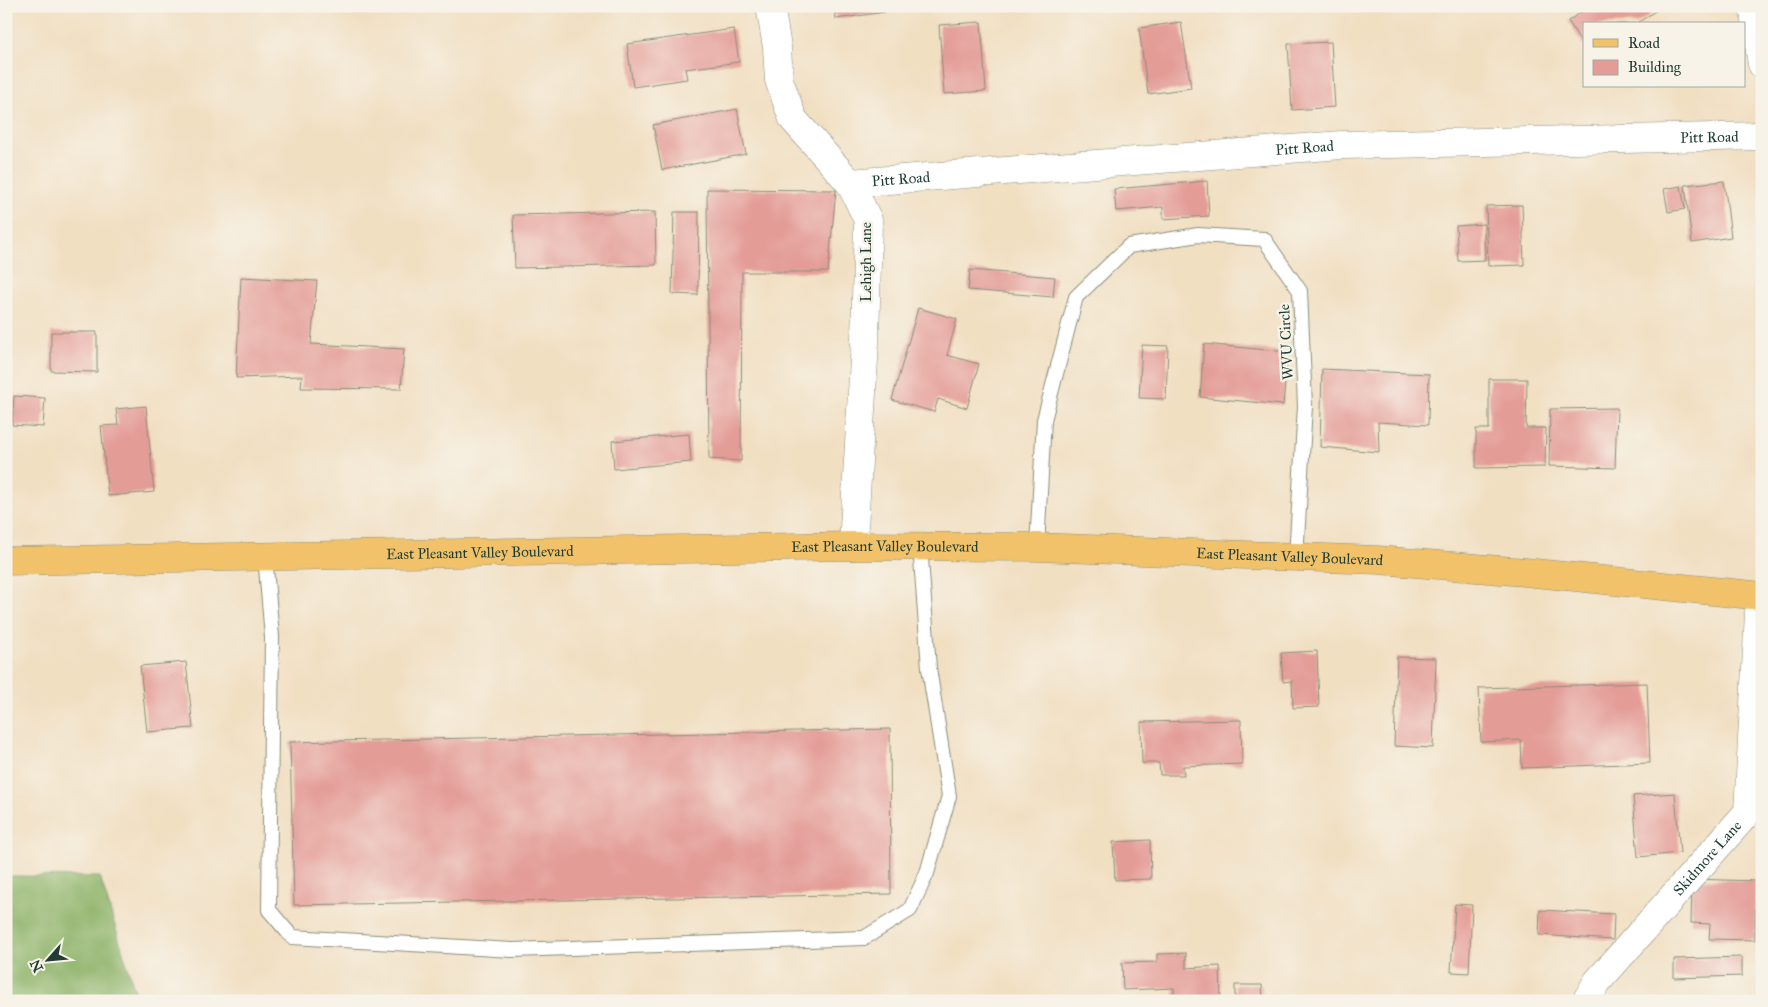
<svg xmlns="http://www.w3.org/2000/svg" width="1768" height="1007" viewBox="0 0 1768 1007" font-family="'IM FELL Great Primer',serif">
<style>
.forest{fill:#8cb267;stroke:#56784e}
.building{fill:#e49c97}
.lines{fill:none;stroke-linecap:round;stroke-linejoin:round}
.lane-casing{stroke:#888e7b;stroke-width:16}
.street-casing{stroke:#888e7b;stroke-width:29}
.primary-casing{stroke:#888e7b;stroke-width:29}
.lane{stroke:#fff;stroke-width:14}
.street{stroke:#fff;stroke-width:28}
.primary{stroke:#f2c26a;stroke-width:28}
.labels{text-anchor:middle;stroke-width:5;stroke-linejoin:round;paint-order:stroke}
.street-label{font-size:15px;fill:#1f3d34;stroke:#f7f3e8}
</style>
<rect width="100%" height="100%" fill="#f7f3e8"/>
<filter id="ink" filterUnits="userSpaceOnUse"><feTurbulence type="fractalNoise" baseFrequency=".02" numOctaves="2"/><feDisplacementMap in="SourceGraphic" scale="10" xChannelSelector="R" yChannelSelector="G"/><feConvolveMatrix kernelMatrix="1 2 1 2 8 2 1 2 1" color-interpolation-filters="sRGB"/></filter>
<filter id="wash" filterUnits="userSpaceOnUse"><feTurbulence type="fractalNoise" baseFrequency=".0096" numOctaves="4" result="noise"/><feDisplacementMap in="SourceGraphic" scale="20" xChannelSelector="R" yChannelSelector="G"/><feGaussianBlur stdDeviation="1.12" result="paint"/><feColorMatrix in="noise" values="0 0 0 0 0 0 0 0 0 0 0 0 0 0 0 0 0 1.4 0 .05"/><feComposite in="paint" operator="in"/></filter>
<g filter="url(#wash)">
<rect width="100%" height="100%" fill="#f1dfc2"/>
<path class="forest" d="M 6,876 L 100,877 L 138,1001 L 6,1001 Z"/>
<g id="blocks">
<path class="building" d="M 834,6 L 884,6 L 885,12 L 836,19 Z
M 1590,6 L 1660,6 L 1661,7 L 1636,24 L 1584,24 L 1584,46 L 1568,21 Z
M 981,22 L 986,91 L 944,94 L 939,25 Z
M 1181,22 L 1191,88 L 1148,94 L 1139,28 Z
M 734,29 L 739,62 L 685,69 L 687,79 L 633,87 L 627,44 Z
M 1331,42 L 1335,107 L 1292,110 L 1288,44 Z
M 737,109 L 746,154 L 662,170 L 653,125 Z
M 1207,181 L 1209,216 L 1163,219 L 1163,207 L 1116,211 L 1114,189 Z
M 1724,181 L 1731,237 L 1692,243 L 1685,185 Z
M 1681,186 L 1685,209 L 1668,212 L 1664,189 Z
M 707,189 L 836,190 L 828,272 L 742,272 L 741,461 L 709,459 Z
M 1522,205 L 1524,265 L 1488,266 L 1486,206 Z
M 655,212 L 656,265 L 515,268 L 513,215 Z
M 674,212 L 699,212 L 698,295 L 672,294 Z
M 1484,224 L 1485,260 L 1458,261 L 1456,226 Z
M 970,270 L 1055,277 L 1053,297 L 968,290 Z
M 241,277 L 317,281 L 311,344 L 404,349 L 401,389 L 301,388 L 302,376 L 236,378 Z
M 918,308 L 957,319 L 947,355 L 979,364 L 967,408 L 938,399 L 934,412 L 892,400 Z
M 51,332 L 97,332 L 97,372 L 51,371 Z
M 1204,344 L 1288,352 L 1283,405 L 1200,397 Z
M 1142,345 L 1168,346 L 1166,399 L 1139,398 Z
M 1322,369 L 1429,374 L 1428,425 L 1378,422 L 1379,452 L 1320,447 Z
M 1489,379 L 1527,379 L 1526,428 L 1546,428 L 1545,467 L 1476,468 L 1476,429 L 1489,429 Z
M 14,396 L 45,398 L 43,427 L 12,425 Z
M 146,406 L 154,492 L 108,496 L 101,426 L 118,425 L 116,409 Z
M 1617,408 L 1615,468 L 1549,466 L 1550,409 Z
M 689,434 L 691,462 L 614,469 L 612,441 Z
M 1317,651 L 1319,707 L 1293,708 L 1292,681 L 1283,682 L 1281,653 Z
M 1397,657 L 1436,658 L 1433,748 L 1394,746 Z
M 186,662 L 193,728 L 147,732 L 140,666 Z
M 1647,683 L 1650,763 L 1522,768 L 1521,740 L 1481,742 L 1479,688 Z
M 1241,720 L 1242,764 L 1183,766 L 1184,775 L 1160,775 L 1159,763 L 1142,763 L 1141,722 Z
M 890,729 L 891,894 L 294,905 L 290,742 Z
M 1675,793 L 1680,853 L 1638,857 L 1633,796 Z
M 1150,840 L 1151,879 L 1115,880 L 1113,842 Z
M 1692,879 L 1756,881 L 1755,940 L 1709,939 L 1710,924 L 1691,923 Z
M 1455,904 L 1472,905 L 1469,973 L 1451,972 Z
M 1540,910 L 1614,914 L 1613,940 L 1539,935 Z
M 1186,953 L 1186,968 L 1220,966 L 1221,1001 L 1174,1001 L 1174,988 L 1123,990 L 1122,963 L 1157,962 L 1157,954 Z
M 1742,957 L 1742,976 L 1674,978 L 1674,959 Z
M 1235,985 L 1262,985 L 1263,1001 L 1235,1001 Z"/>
</g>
</g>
<g filter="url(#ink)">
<use href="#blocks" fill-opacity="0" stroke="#888e7b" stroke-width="1"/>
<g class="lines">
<g class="lane-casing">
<path id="lane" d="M 1037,547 L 1044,420 L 1076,297 L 1129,246 L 1198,235 L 1264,239 L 1300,291 L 1305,406 L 1296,557
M 265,556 L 272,637 L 269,910 L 292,937 L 512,950 L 864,938 L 910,910 L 927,873 L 949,796 L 929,668 L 920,545"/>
</g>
<g class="street-casing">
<g id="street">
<path d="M 770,6 L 777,47 L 779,80 L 793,119 L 850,183 L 868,220 L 865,342 L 853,546"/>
<path d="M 1753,6 L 1762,64"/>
<path id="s1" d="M 850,183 L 1342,145 L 1762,136"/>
<path id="s2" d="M 1586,1001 L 1597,982 L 1748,812 L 1760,596"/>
</g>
</g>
<g class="primary-casing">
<g id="primary">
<path id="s3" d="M 6,561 L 853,546 L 1037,547 L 1378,560 L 1525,572 L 1762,596"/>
</g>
</g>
<use href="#lane" class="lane"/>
<use href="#street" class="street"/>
<use href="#primary" class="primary"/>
</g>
</g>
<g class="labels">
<g class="street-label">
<text dy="5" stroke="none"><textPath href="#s1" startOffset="861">Pitt Road</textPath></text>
<text dy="5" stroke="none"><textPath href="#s1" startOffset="456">Pitt Road</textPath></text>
<text dy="5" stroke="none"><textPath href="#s1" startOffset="51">Pitt Road</textPath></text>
<text transform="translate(866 262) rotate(-90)" y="5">Lehigh Lane</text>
<text transform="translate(1286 342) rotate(-93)" y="5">WVU Circle</text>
<text dy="5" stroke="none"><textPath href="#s3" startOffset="879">East Pleasant Valley Boulevard</textPath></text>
<text dy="5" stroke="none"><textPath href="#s3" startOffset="474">East Pleasant Valley Boulevard</textPath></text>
<text dy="5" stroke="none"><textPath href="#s3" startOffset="1284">East Pleasant Valley Boulevard</textPath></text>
<text dy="5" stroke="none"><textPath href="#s2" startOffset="188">Skidmore Lane</textPath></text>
</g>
</g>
<rect width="1768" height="1007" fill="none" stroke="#f7f3e8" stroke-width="25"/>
<rect x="1583" y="22" width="162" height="65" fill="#f7f3e8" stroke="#a1aaa0"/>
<rect x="1593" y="39" width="25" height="8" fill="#f2c26a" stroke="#a1aaa0"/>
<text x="1628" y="48" font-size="15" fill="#1f3d34">Road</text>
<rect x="1593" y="60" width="25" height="15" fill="#e49c97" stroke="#a1aaa0"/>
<text x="1628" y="72" font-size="15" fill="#1f3d34">Building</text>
<g transform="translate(48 960) rotate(243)" stroke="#f7f3e8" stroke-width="4" paint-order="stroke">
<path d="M0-4L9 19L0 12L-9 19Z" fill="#1f3d34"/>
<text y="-8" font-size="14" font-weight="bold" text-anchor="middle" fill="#1f3d34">N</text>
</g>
</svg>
